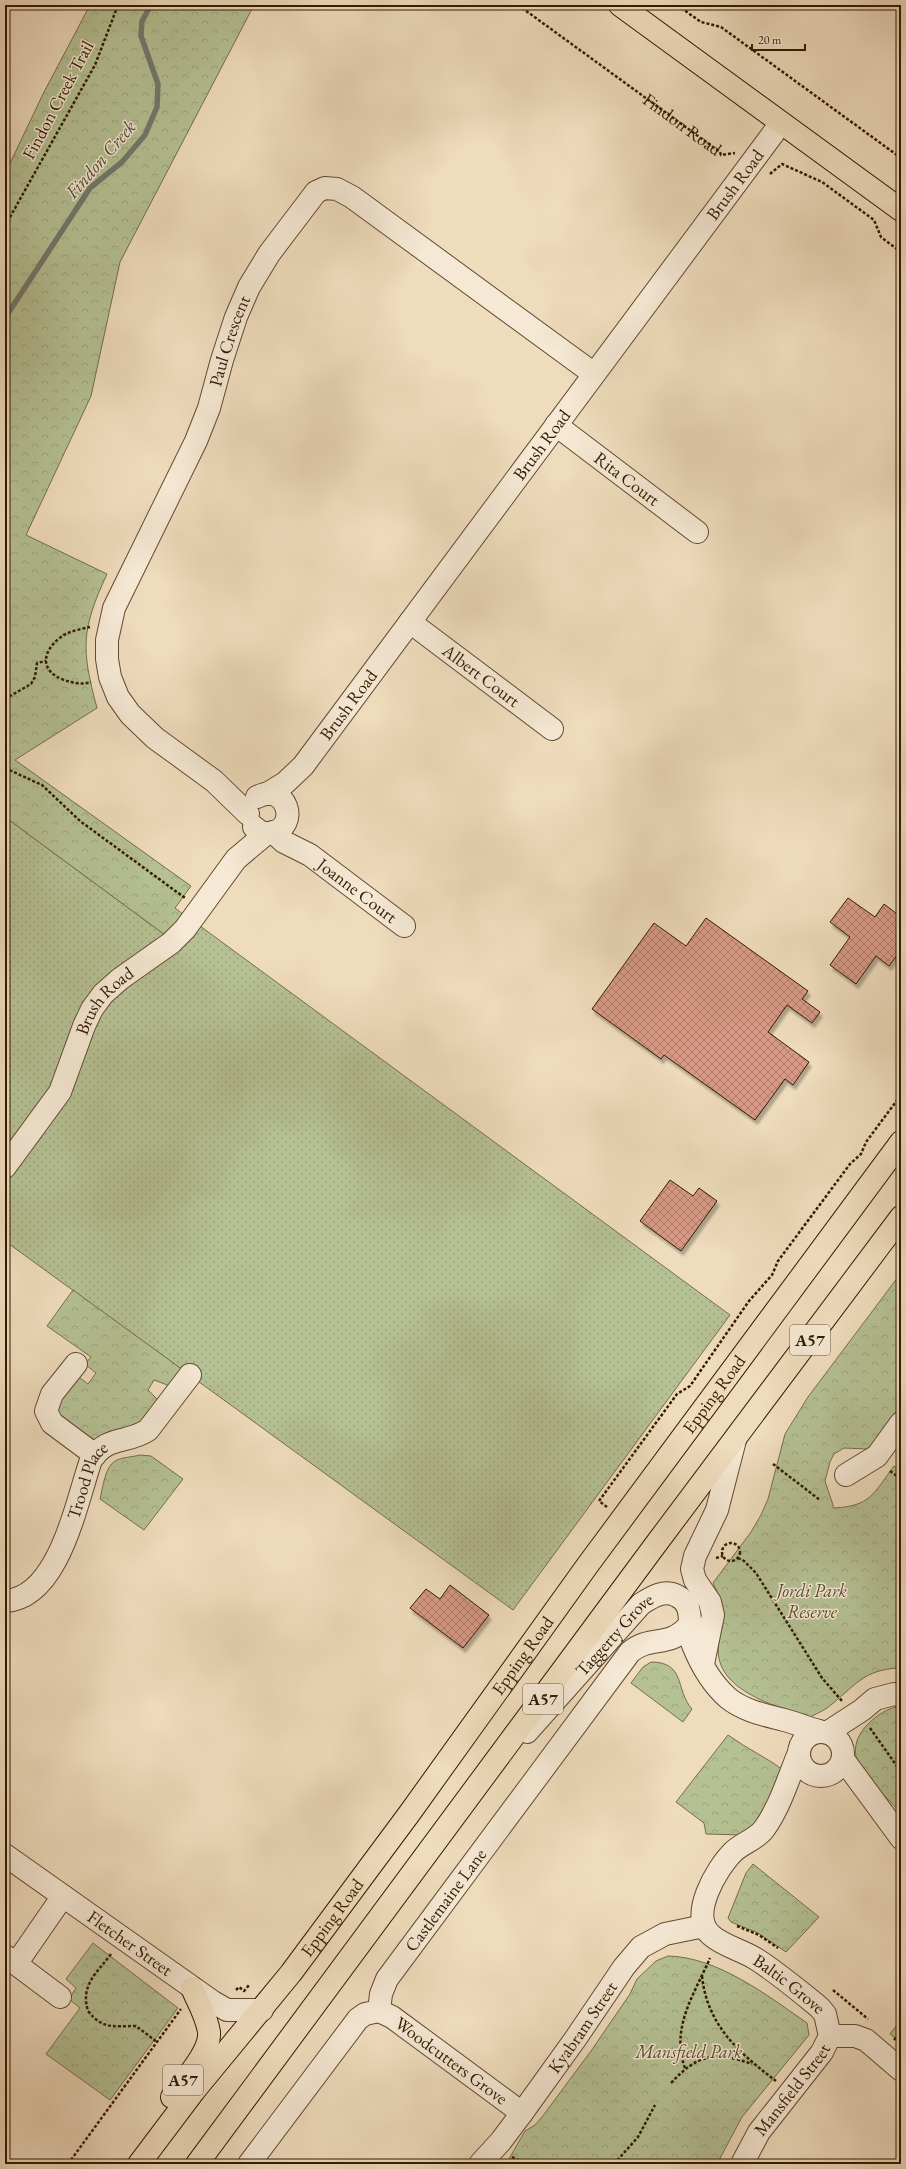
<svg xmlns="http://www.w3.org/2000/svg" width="906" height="2169" viewBox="0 0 906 2169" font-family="'EB Garamond',serif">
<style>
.grass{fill:url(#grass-dots);stroke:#746e4a}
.forest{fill:url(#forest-crowns);stroke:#746e4a}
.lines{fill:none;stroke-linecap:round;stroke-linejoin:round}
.stream{stroke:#717a6f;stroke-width:5.5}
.building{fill:url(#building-cross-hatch);stroke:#321a01;filter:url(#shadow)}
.minor-casing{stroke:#614a30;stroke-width:24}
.major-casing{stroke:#321a01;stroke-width:24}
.path{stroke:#321a01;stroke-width:2.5;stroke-dasharray:3 2;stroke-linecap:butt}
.minor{stroke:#f5e8d4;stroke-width:22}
.major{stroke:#efdcbd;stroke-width:22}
.labels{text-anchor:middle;stroke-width:3;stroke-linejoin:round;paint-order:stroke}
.shield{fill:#f5e8d4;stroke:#6c5840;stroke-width:1}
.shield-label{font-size:17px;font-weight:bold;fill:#321a01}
.street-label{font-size:18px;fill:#321a01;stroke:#f5e8d4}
.park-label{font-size:18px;font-style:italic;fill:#594c2d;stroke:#f5e8d4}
.water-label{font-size:19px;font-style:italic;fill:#524a38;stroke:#f5e8d4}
</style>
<defs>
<pattern id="grass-dots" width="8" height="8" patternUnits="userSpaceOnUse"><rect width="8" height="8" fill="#b5c194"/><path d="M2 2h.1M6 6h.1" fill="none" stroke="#9ca57e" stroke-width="1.8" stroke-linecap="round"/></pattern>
<pattern id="forest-crowns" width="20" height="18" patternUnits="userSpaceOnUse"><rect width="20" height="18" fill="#b5c194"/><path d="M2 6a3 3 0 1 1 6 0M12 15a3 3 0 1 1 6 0" fill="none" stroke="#9ca57e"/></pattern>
<pattern id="building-cross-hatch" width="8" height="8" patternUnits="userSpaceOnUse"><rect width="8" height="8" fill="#d79985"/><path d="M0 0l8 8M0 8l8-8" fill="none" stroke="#af7c6a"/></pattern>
<filter id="shadow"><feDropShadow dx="2.5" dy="4.5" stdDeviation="1" flood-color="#0004"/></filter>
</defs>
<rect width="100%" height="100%" fill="#efdcbd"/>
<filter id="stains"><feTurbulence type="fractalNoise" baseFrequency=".005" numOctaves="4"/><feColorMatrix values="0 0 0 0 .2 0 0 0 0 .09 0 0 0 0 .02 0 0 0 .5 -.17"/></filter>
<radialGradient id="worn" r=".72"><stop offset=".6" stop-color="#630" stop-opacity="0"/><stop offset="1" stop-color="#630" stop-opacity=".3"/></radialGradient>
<path class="grass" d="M 5,817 L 165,935 L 118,969 L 58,1076 L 5,1152 Z
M 200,926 L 730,1315 L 513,1610 L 5,1241 L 5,1184 L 70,1095 L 96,1024 L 108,1003 L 119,992 L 178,950 Z"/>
<path class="forest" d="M 90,5 L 254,5 L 120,262 L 91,396 L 26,535 L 107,574 C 81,630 81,649 97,708 L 15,760 L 191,886 L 175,908 L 184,915 L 165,935 L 5,817 L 5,174 L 43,94 Z
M 901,1273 L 901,1409 L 877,1441 L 867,1449 L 844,1448 L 834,1454 L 830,1462 L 825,1481 L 834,1508 C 871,1506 873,1494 894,1466 L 901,1471 L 901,1668 C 862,1669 855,1687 827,1708 C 821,1712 814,1715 808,1718 C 775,1705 710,1690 719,1641 C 724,1614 726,1609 713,1583 L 751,1532 L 761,1515 L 768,1499 L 785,1434 L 808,1397 Z
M 73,1290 L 183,1370 L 170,1386 L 154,1380 L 148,1390 L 159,1401 L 143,1423 L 120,1431 L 110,1431 L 95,1440 L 87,1439 L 54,1410 L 76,1375 L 88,1384 L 96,1373 L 85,1364 L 91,1357 L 47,1326 Z
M 140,1455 L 151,1456 L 183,1479 L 144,1530 L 100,1499 C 103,1487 105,1467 115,1461 C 122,1457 133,1457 140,1455 Z
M 651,1662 C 686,1662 675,1690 692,1709 L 683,1722 L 631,1683 L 643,1667 Z
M 901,1706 L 901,1813 C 880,1788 834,1761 867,1725 C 877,1715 887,1708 901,1706 Z
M 728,1735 C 747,1749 768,1758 786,1772 L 765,1816 L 742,1835 L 706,1834 L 704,1823 L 676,1802 Z
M 753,1864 L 819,1917 L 786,1952 L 758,1933 L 731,1922 L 728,1918 L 746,1873 Z
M 93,1943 L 178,2008 L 110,2100 L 46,2054 L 80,2008 L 69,1999 L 76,1988 L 66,1979 Z
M 668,1956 C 718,1957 768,1996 807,2023 L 809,2035 L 742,2117 L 717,2164 L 506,2164 L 525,2131 L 535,2125 L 542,2117 L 591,2051 L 630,1994 L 637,1979 L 656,1961 Z
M 901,2020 L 901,2042 L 890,2034 Z"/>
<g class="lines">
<path class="stream" d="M 5,318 L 90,188 L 122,162 L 145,135 L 157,107 L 158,84 L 141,36 L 142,21 L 151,5"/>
</g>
<path class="building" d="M 848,898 L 875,917 L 884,904 L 901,917 L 901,950 L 889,966 L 876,956 L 856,984 L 830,965 L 850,937 L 830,922 Z
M 706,918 L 808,991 L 802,999 L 820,1012 L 812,1023 L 787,1005 L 768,1032 L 809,1062 L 793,1085 L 785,1079 L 755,1120 L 664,1055 L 661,1059 L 592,1009 L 654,923 L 686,946 Z
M 670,1180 L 693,1196 L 699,1188 L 717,1201 L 681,1251 L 640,1221 Z
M 450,1585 L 489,1615 L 463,1648 L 410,1608 L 426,1589 L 440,1599 Z"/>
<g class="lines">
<g class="minor-casing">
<g id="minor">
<path id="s2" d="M 556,425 L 697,532"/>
<path id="s3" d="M 410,622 L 552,729"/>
<path id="s4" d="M 267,794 L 285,783 L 303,766 L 781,123"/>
<path id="s5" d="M 248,814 L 214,781 L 155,738 L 130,714 L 118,697 L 110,677 L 107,659 L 107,640 L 114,608 L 196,441 L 209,408 L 222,360 L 236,317 L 249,287 L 269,254 L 316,192 L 325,188 L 337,189 L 352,197 L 594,374"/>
<path d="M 254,827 C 258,831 265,834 271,833 C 301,827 286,781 257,797"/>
<path id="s6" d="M 273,832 L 284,842 L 310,855 L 404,926"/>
<path id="s7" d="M 5,1167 L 60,1092 L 84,1026 L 92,1009 L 103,994 L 120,979 L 171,943 L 185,929 L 236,859 L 267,833"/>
<path d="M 76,1364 L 52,1394 L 46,1411 L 52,1423 L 95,1455"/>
<path d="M 846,1475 L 877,1456 L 901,1423"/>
<path id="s8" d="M 5,1601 C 59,1598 76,1503 91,1460 C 107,1435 127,1444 148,1430 L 190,1375"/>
<path d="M 703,1664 L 713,1615 L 710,1602 L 695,1580 L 692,1569 L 695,1556 L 717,1510 L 735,1440"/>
<circle cx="821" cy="1754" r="22"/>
<path id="s9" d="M 527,1732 L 641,1604 C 652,1597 664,1589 677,1596 C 697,1605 686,1630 693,1645 C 701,1665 712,1684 728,1698 C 744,1711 765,1715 784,1720 C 796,1723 807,1728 819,1731"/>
<path d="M 828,1732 L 862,1710 L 875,1699 L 894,1694 L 901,1695"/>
<path id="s10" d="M 798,1755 C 788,1779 780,1807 764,1829 C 757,1839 742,1843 733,1852 C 717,1868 688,1916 711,1935 C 723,1946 742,1950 756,1959 C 778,1973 798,1990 819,2007 L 825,2014 L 830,2036 L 855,2036 L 866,2040 L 901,2070"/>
<path d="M 843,1759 L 901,1838"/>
<path id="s11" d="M 5,1855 L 213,2002 L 227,2010 L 262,2010"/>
<path d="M 5,1956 L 16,1964 L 63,1896"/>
<path d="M 16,1964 L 60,1997"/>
<path id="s12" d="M 379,2011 L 392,2017 L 522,2113"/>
<path id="s13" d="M 249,2164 L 358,2019 L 365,2014 L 379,2011 L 381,1994 L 387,1979 L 630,1652 C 652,1634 669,1650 691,1623"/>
<path id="s14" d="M 480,2164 L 501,2141 L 522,2113 L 576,2038 L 624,1967 L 641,1947 L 665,1934 L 704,1926"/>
<path id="s15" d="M 742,2164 L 759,2132 L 822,2052 L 830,2036"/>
</g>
</g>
<g class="major-casing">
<g id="major">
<path d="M 620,5 L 901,210"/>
<path d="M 172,2097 C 183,2081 211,2052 209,2032 C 207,2017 198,2002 192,1988"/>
<path id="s16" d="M 139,2164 L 194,2091 L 291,1973 L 409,1814 L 587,1566 L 901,1142"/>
<path d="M 197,2164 L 656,1544 L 901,1217"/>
</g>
</g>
<g class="path">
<path id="s1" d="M 518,5 L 720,152 L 721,155 L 735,153"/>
<path d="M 677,5 L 701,22 L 721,27 L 901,158"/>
<path d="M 770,174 L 782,164 L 822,182 L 874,220 L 881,237 L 901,252"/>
<path d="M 5,226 L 95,65 L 118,5"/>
<path d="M 90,627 C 81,629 69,631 61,637 C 42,651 39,671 64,680 C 73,683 82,685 91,682"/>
<path d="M 5,699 L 31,684 L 35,677 L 37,663 L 46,661"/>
<path d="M 5,768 L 42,785 L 80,821 L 185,898"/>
<path d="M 773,1464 L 820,1500"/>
<path d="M 890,1471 L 901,1479"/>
<path d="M 607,1507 L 599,1501 L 677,1394 L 690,1386 L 749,1301 L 772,1275 L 778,1261 L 850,1164 L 861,1154 L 866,1142 L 901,1095"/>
<circle cx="731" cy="1552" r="9"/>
<path d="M 716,1558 L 723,1556"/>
<path d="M 738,1558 L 744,1561 L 756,1573 L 822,1678 L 842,1701"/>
<path d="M 870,1728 L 901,1772"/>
<path d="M 737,1926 L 759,1935 L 778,1948"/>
<path d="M 111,1954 C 97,1973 80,1985 88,2011 C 103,2030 114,2026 136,2026 L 157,2042"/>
<path d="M 702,1976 C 707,2025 739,2053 776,2081"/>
<path d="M 236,1990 L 239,1987 L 244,1991 L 250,1984"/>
<path d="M 833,1990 L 868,2019"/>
<path d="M 894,2040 L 901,2031"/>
<path d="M 685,2068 C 670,2028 695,1993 710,1958"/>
<path d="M 671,2083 C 698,2054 715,2051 752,2064"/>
<path d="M 512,2157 L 526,2164"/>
<path d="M 68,2164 L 181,2009"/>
<path d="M 614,2164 L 638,2137 L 655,2105"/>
</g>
<use href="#minor" class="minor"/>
<use href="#major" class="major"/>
</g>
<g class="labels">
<g class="shield">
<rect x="790" y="1325" width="40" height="30" rx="3"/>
<rect x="523" y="1684" width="40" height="30" rx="3"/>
<rect x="163" y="2065" width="40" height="30" rx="3"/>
</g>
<g class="shield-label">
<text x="810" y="1346">A57</text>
<text x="543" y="1705">A57</text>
<text x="183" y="2086">A57</text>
</g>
<g class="street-label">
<text transform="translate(58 100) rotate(-62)" y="6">Findon Creek Trail</text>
<text dy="6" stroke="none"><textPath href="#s1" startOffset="203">Findon Road</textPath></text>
<text dy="6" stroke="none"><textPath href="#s4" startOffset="770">Brush Road</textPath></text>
<text dy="6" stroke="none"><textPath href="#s5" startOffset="559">Paul Crescent</textPath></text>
<text dy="6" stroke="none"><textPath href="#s4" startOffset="446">Brush Road</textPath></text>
<text dy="6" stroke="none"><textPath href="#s2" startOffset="89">Rita Court</textPath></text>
<text dy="6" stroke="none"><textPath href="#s3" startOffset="89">Albert Court</textPath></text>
<text dy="6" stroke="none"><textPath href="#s4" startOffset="122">Brush Road</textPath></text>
<text dy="6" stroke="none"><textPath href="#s6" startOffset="103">Joanne Court</textPath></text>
<text dy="6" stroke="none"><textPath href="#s7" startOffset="196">Brush Road</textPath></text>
<text dy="6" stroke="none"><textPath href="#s16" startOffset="961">Epping Road</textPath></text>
<text dy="6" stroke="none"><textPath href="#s8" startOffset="154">Trood Place</textPath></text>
<text dy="6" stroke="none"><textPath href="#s9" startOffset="131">Taggerty Grove</textPath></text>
<text dy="6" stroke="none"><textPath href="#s16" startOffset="637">Epping Road</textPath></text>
<text dy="6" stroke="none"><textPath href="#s13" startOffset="336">Castlemaine Lane</textPath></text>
<text dy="6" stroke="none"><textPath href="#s16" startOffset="313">Epping Road</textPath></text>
<text dy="6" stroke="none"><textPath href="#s11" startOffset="153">Fletcher Street</textPath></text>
<text dy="6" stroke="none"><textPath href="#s10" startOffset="307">Baltic Grove</textPath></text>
<text dy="6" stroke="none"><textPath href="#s14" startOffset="171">Kyabram Street</textPath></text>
<text dy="6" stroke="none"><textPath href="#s12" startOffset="88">Woodcutters Grove</textPath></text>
<text dy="6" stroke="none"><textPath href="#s15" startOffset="90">Mansfield Street</textPath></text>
</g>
<g class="park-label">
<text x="812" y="1597">Jordi Park<tspan x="812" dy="21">Reserve</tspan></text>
<text x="689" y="2058">Mansfield Park</text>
</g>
<g class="water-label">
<text transform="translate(100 159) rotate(-49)" y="7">Findon Creek</text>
</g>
</g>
<rect width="906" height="2169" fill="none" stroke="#efdcbd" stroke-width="20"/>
<rect x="6" y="6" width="894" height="2157" fill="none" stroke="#321a01" stroke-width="2"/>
<rect x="10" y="10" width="886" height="2149" fill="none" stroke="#321a01"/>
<path d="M752 44v6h53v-6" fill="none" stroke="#321a01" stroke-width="2"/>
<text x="758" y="44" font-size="12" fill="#321a01" stroke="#f5e8d4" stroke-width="3" paint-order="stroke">20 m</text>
<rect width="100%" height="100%" filter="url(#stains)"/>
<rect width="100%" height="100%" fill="url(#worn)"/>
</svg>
